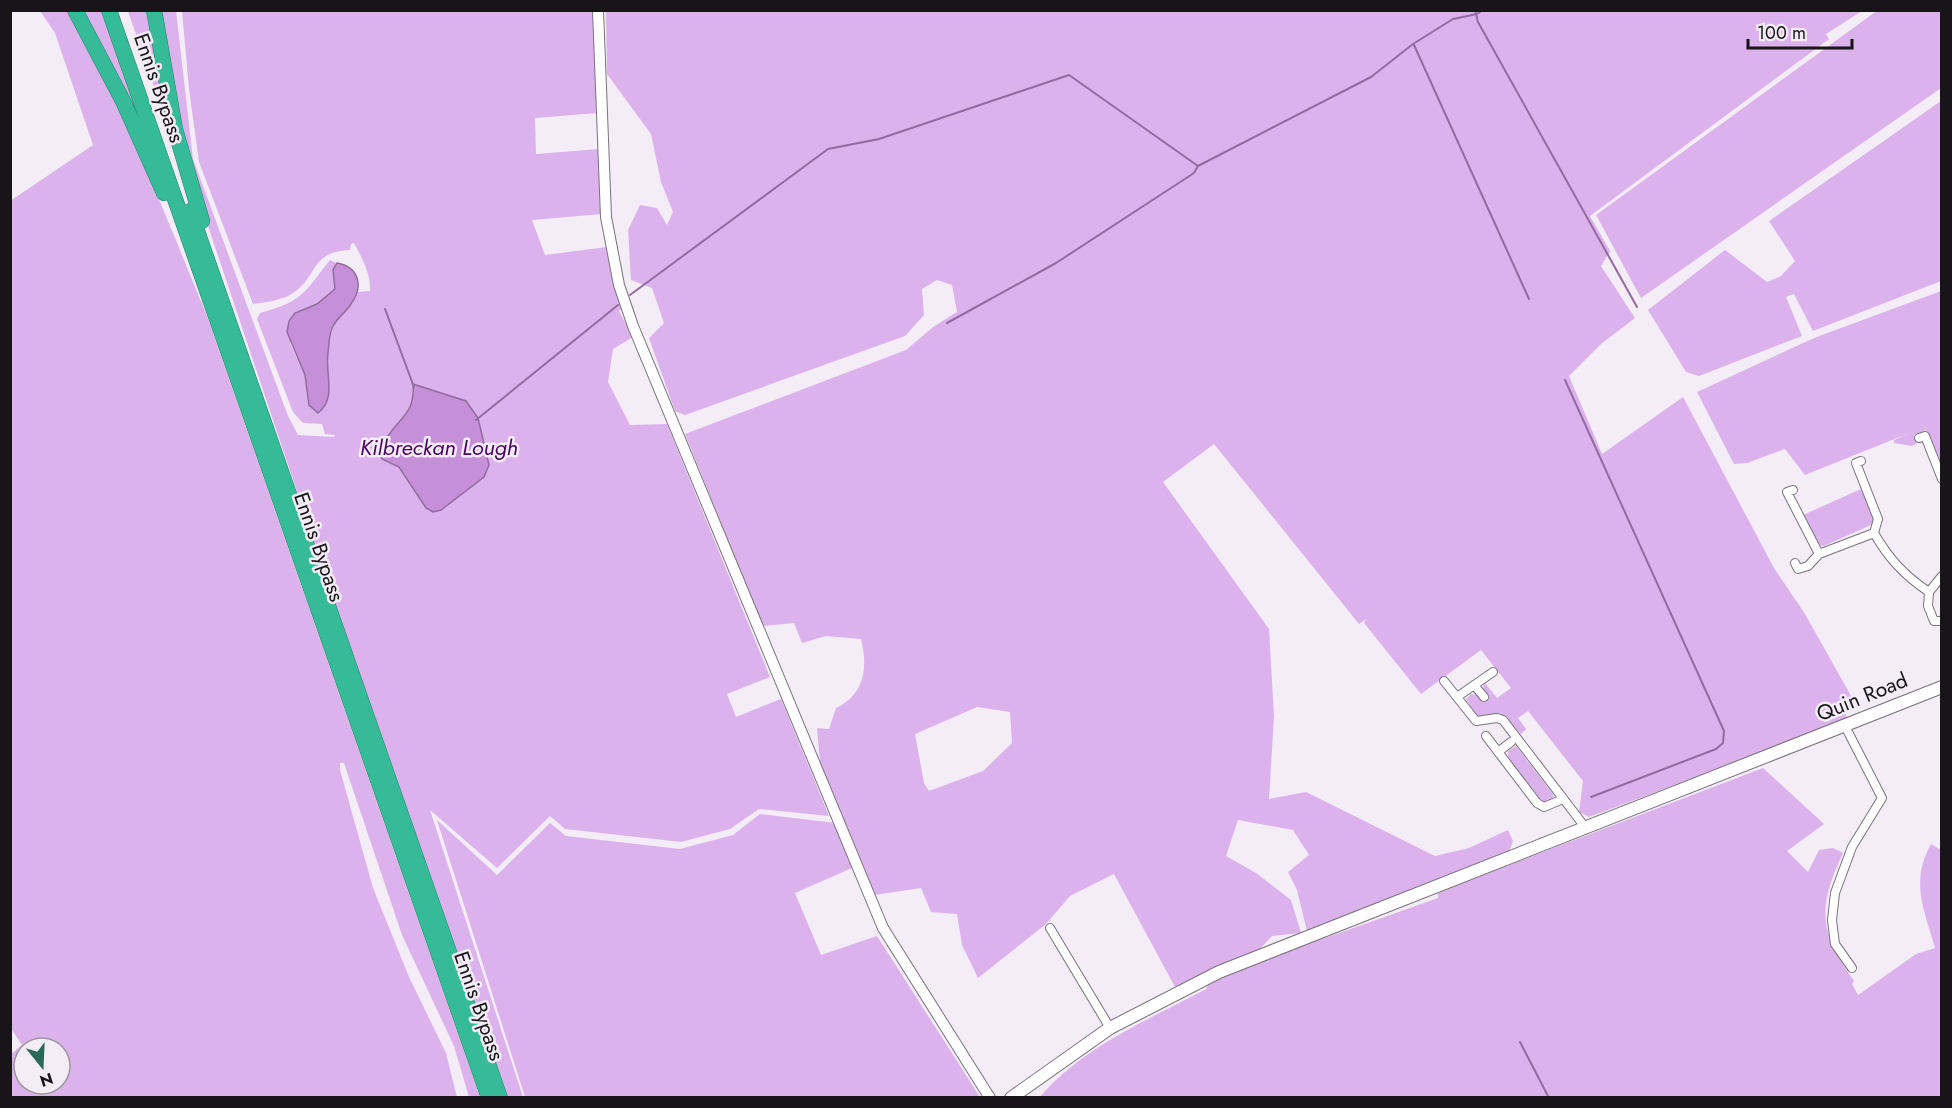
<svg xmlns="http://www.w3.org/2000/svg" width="1952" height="1108" viewBox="0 0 1952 1108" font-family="Jost,sans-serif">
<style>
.green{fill:#dcb2ec;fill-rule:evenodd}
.water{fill:#c690d9;stroke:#926b9f;stroke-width:1.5}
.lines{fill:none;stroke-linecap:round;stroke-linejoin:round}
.stream{stroke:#926b9f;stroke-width:2}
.minor-casing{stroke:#79737c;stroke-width:10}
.tertiary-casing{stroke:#79737c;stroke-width:12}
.secondary-casing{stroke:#79737c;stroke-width:14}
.motorway-casing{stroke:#2c816c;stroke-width:16}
.minor{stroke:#fff;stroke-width:8}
.tertiary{stroke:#fff;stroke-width:10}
.secondary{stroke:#fff;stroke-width:12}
.motorway{stroke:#36bb99;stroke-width:15}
.labels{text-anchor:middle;stroke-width:5;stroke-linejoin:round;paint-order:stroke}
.street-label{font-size:21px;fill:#181519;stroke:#f4ecf7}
.water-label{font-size:22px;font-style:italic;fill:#47005b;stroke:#f4ecf7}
</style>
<rect width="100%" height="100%" fill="#f4ecf7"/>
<path class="green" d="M 1878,10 L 1941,11 L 1941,88 L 1641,298 L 1596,215 Z
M 40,11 L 71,11 L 126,119 L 207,316 L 480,1097 L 469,1097 L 454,1046 L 402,935 L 344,763 L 340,763 L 340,770 L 373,888 L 409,977 L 446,1053 L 457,1097 L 11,1097 L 11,1054 L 22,1045 L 10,1027 L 10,201 L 93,145 L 55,33 ZM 24,1048 L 60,1048 L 60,1084 L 24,1084 Z
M 80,11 L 101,11 L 159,172 Z
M 128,11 L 151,11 L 182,168 Z
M 160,11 L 176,11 L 193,159 L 288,416 L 298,435 L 334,437 L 335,435 L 325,434 L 322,424 L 303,423 L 293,412 L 257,319 L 260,313 C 303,301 303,294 330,260 L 337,263 L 333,270 L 335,289 L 317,304 L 295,313 L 290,343 L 305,375 L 309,405 L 318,413 L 329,397 C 327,376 323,346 333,326 C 339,313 351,305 358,292 L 370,291 C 371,274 362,258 354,243 L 351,244 L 350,250 C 309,252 319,276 293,293 C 281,301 266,302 253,304 L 199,162 L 189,89 L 182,11 L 594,11 L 597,113 L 535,118 L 536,154 L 599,149 L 602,214 L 532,220 L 545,255 L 607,247 L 623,308 L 619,311 L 633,337 L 613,349 L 608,382 L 630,425 L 667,424 L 770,677 L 727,694 L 736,717 L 781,699 L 829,816 L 759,809 L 730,829 L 681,842 L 565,829 L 550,816 L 497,868 L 430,810 L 523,1097 L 508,1097 L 326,578 L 204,214 L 186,153 Z
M 606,11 L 1862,11 L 1826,34 L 1829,39 L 1590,216 L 1610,251 L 1601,266 L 1635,318 L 1601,344 L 1569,376 L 1602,454 L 1683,397 L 1774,568 L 1805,614 L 1855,703 L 1843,708 L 1848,720 L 1589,817 L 1579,812 L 1583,781 L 1528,711 L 1518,718 L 1526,729 L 1521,734 L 1500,713 L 1478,718 L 1466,699 L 1471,694 L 1477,695 L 1482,700 L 1487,696 L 1483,690 L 1484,682 L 1497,698 L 1511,688 L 1481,650 L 1421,694 L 1364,623 L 1366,619 L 1359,624 L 1214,444 L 1163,482 L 1269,629 L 1274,716 L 1269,799 L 1306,792 L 1435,856 L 1469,848 L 1508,830 L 1513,841 L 1509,852 L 1307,931 L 1297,890 L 1288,872 L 1309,855 L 1293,830 L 1238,820 L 1226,856 L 1256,873 L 1291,900 L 1301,933 L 1272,936 L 1256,953 L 1175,987 L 1114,874 L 1070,896 L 1046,924 L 978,978 L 962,945 L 957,914 L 931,912 L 921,888 L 874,895 L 820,762 L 817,728 L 829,729 L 836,708 C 865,694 868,667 861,639 L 826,636 L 802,643 L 794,623 L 763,626 L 685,434 L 906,350 L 933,327 L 957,312 L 952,285 L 937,280 L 922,289 L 924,315 L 905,336 L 685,415 L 675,411 L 649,338 L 664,323 L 652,288 L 631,280 L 628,230 L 640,205 L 657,208 L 667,225 L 673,212 L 661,182 L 651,134 L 607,74 ZM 977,707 L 1010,712 L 1012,743 L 983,771 L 929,791 L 924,783 L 915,734 Z
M 1941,101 L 1941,281 L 1813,331 L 1794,294 L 1786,297 L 1802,336 L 1699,376 L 1686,372 L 1648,310 L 1725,250 L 1767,282 L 1781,276 L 1795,261 L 1769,221 Z
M 1941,291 L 1941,469 L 1926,430 L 1914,435 L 1917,443 L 1912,446 L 1894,443 L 1894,440 L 1912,432 L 1805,475 L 1785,449 L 1747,463 L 1734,464 L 1697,392 L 1814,338 Z
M 1861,489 L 1874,519 L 1873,524 L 1824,546 L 1819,545 L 1803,515 Z
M 1516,746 L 1553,794 L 1553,801 L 1548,804 L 1542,803 L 1508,758 L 1508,751 Z
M 1763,768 L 1824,824 L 1787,851 L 1808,872 L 1819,850 L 1833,848 L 1843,853 C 1817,908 1819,932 1854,981 L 1852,984 L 1858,995 L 1916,954 L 1935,948 C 1924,909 1910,882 1931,844 L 1941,850 L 1941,1097 L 1039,1098 C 1082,1047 1148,1020 1206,989 L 1209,983 L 1291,950 L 1438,898 L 1438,892 Z
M 760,814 L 836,823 L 852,868 L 795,893 L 821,955 L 877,936 L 980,1097 L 525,1097 L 437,820 L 497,875 L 550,823 L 566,836 L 680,849 L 733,835 Z"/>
<path class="water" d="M 337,263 C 359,267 364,286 351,304 C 346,312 338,317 333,326 C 329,333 329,344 328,353 C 325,376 337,398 318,413 L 309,405 L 305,375 L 287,332 L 289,321 L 295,313 L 317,304 L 335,289 L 333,270 Z
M 413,384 L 466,401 L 478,418 L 489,465 L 484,477 L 441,510 L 433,512 L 426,508 L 399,467 L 382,459 L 379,454 C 382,448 384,441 388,436 C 402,415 415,413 413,384 Z"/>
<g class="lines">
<path class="stream" d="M 1475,10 L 1478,22 L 1637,307
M 1414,45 L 1529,299
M 630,295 L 828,149 L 879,139 L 1069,75 L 1198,166
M 385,309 L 414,387
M 947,323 L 1056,263 L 1194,173 L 1198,166 L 1371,77 L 1413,44 L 1453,19 L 1477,14 L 1483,10
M 1565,380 L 1724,731 L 1723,743 L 1716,749 L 1591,797
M 476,420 L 618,305
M 1520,1042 L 1549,1098"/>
<g class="minor-casing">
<path id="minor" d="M 1919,438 L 1925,436 L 1942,479
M 1793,490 L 1787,492 L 1819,554
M 1874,533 C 1889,559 1904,575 1929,592 L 1942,576
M 1795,563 L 1798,569 L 1808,566 L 1819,554 L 1874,533 L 1878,519 L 1856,463 L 1861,461
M 1929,592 L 1928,606 L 1934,621 L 1942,621
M 1444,681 L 1476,721 L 1497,718 L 1503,720 L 1585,827
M 1474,685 L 1484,697
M 1457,697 L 1493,672
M 1845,726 L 1882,798 L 1852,847 L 1835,893 L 1832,920 L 1835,944 L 1852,968
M 1486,736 L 1537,803 L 1544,807 L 1563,799
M 1498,752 L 1511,742
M 1050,928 L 1110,1028"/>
</g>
<g class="tertiary-casing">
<path id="tertiary" d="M 598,10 L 606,217 L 619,285 L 633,326 L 883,928 L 990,1098"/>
</g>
<g class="secondary-casing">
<path id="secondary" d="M 1011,1098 L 1110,1028 L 1219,972 L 1942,687"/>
</g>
<g class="motorway-casing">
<path id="motorway" d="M 75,10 L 123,101 L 164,193
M 109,10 L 489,1098
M 154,10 L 175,129 L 202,221
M 190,211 L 500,1098"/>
</g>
<use href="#minor" class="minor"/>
<use href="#tertiary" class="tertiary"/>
<use href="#secondary" class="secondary"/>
<use href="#motorway" class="motorway"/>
</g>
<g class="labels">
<g class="street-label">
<text transform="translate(159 88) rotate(71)" y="7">Ennis Bypass</text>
<text transform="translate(319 547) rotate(71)" y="7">Ennis Bypass</text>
<text transform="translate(1862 697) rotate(-22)" y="7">Quin Road</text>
<text transform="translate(479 1006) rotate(71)" y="7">Ennis Bypass</text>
</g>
<g class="water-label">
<text x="439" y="455">Kilbreckan Lough</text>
</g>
</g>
<rect width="1952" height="1108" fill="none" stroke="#181519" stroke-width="24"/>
<g transform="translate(42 1066) rotate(162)"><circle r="28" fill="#f4ecf7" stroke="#9c969e" stroke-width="1.5"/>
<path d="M0-4.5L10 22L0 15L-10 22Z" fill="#2a6957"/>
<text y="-9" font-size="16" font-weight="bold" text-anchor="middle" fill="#181519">N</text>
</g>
<path d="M1748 39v9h104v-9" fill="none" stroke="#181519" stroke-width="3"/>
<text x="1757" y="39" font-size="18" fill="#181519" stroke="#f4ecf7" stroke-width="4.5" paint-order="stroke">100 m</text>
</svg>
